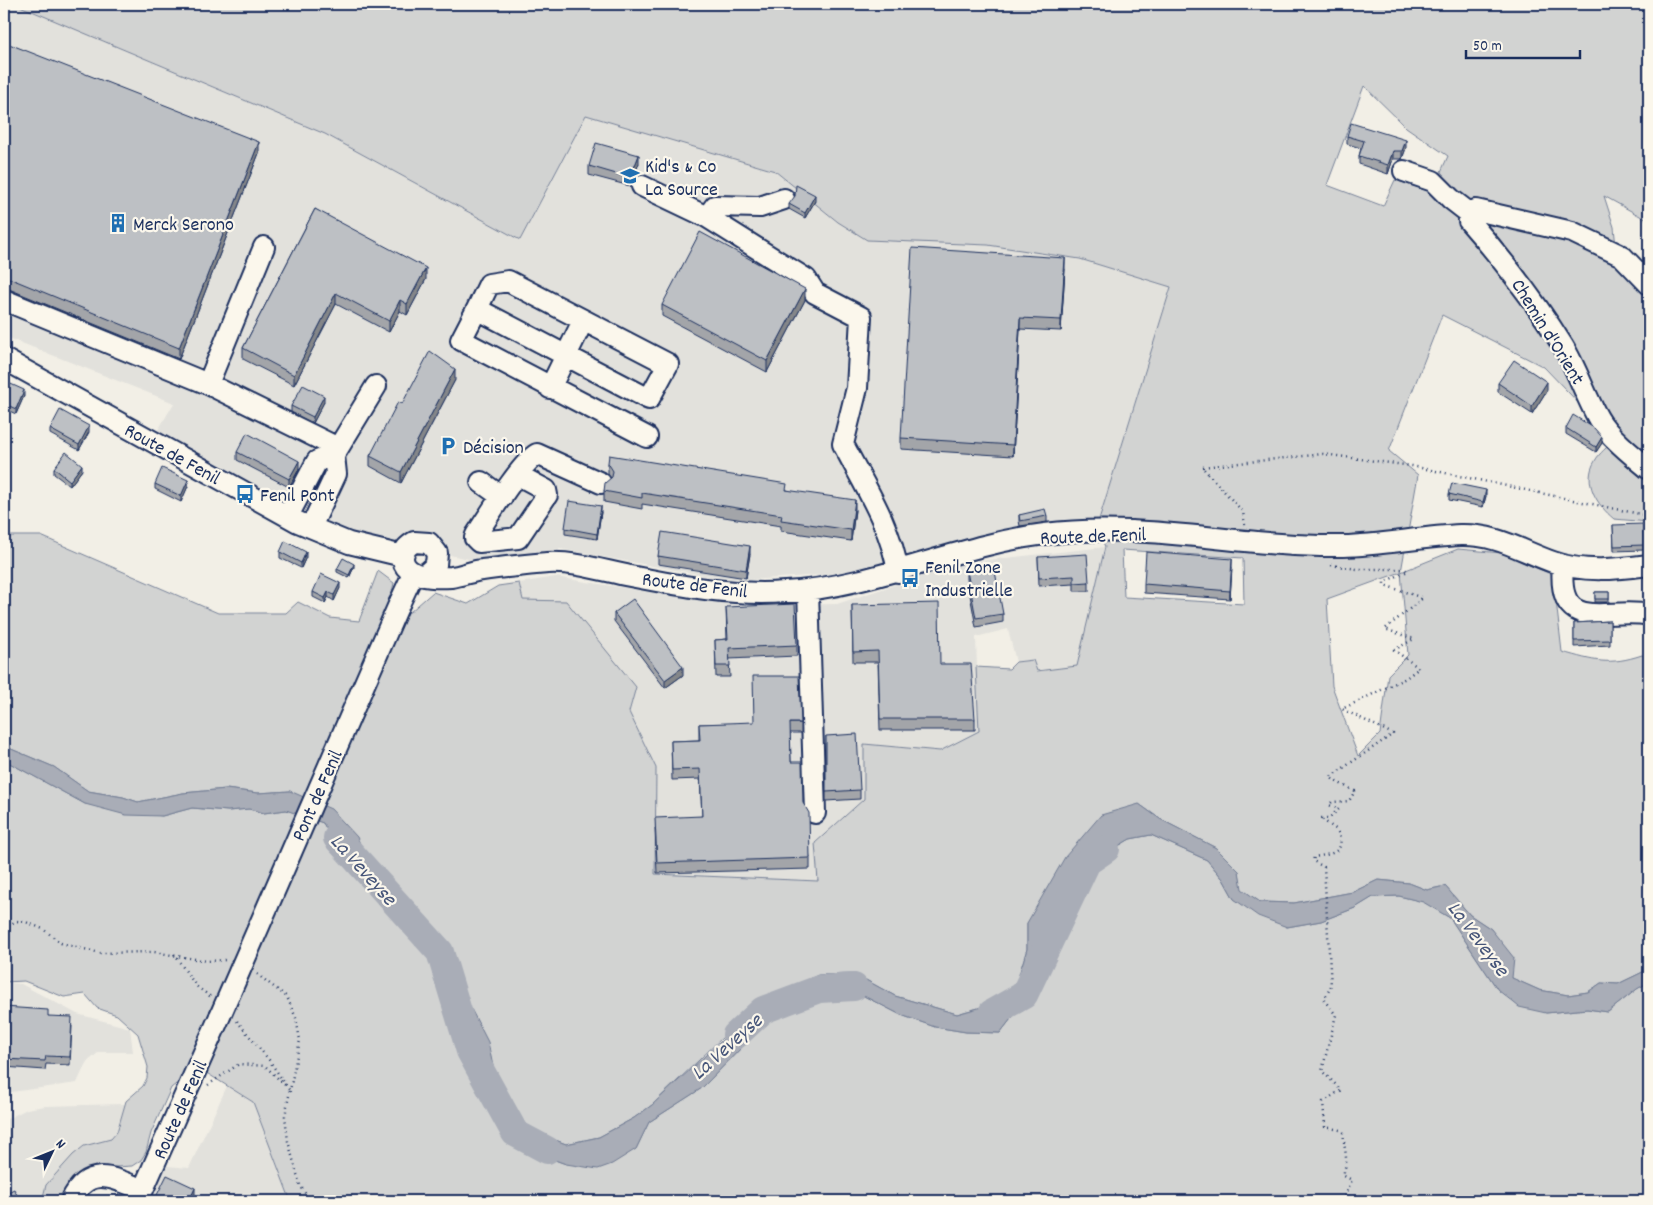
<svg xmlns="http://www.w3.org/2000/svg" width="1653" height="1205" viewBox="0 0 1653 1205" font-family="Dekko,sans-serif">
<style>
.built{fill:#e2e1dc}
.green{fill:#d2d3d2;stroke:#768198;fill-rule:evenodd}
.water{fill:#a9adb7;stroke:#707b93}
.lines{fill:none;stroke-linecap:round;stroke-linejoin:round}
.river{stroke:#a9adb7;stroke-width:28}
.minor-casing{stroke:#1b2f5e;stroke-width:24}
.path{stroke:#1b2f5e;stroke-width:2.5;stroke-dasharray:1 4;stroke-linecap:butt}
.minor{stroke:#fbf7ec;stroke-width:20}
.minor-bridge-casing{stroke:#1b2f5e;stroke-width:24;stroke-linecap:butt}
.minor-bridge{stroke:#fbf7ec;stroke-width:20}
.wall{fill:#a3a5a9;stroke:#1b2f5e}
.shaded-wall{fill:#848689;stroke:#1b2f5e}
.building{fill:#bdc0c4;stroke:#1b2f5e}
.labels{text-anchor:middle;stroke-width:4.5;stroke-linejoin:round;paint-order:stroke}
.poi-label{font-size:20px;fill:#1b2f5e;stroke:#fbf7ec;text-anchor:start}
.street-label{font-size:20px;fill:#1b2f5e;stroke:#fbf7ec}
.water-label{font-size:21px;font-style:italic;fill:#465579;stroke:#fbf7ec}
</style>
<rect width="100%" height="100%" fill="#f2efe6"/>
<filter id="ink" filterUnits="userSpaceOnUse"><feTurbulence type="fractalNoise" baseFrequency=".02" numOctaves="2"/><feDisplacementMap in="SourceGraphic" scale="10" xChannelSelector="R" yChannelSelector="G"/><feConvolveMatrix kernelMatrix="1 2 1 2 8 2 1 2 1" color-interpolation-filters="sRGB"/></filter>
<g filter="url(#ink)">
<path class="built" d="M 4,4 L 15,4 L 325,134 L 520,240 L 586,115 L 775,171 L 838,222 L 941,243 L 988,245 L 1080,259 L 1171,287 L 1097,526 L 823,575 L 735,581 L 560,549 L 478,561 L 343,532 L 157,432 L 174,403 L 4,336 Z
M 1105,547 L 1077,667 L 1037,671 L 1033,660 L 1016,662 L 1008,629 L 976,637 L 979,731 L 940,751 L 864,744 L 864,799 L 815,843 L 818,881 L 655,874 L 656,768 L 629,712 L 636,687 L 523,600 L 519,583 L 555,577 L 739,606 L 837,604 L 961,563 Z
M 4,982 L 21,984 L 77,1014 L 130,1028 L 133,1052 L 99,1052 L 86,1063 L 77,1083 L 4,1093 Z
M 227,1086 L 253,1102 L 290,1199 L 288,1201 L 256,1199 L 252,1201 L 149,1201 L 167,1166 L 189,1168 Z
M 125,1104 L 117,1132 L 111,1139 L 84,1146 L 46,1185 L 42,1201 L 4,1201 L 4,1116 L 7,1119 L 27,1109 L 45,1106 Z"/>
<path class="green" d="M 15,4 L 1649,4 L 1649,221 L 1604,196 L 1614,227 L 1616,247 L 1649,284 L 1649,522 L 1614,519 C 1597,505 1582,482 1595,461 C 1599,453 1608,447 1614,440 L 1544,367 L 1442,315 L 1389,451 L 1418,475 L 1401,572 L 1458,549 L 1502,553 L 1553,575 L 1562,652 C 1594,661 1609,666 1642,655 L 1649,658 L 1649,969 L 1618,984 L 1601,983 L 1588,992 L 1568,995 L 1539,990 L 1512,978 L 1491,929 L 1470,915 L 1445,886 L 1427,890 L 1409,883 L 1378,880 L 1353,892 L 1294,903 L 1260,902 L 1241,889 L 1239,871 L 1216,848 L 1160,819 L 1139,804 L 1027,923 L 1027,949 L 1014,991 L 982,1007 L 957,1014 L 895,996 L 855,974 L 785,990 L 722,1038 L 652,1105 L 634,1118 L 599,1137 L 566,1144 L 539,1134 L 516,1118 L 496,1081 L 487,1042 L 445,959 L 438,960 L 437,979 L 446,1014 L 515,1133 L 530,1151 L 566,1164 L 636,1149 L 649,1122 L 702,1088 L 747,1042 L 763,1010 L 819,989 L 858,993 L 901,1015 L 935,1027 L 966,1032 L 1000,1033 L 1014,1015 L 1041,960 L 1056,913 L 1075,880 L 1108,852 L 1130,839 L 1151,835 L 1207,860 L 1223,879 L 1234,899 L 1287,927 L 1321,921 L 1355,908 L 1373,897 L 1399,896 L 1424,902 L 1450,918 L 1498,990 L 1546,1013 L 1587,1009 L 1608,1012 L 1637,989 L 1649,982 L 1649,1201 L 288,1201 L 290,1199 L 253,1102 L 205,1072 L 190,1073 L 171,1088 L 151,1133 L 146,1152 L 141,1160 L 132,1166 L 99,1168 L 75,1180 L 66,1189 L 60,1201 L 42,1201 L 46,1185 L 73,1155 L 84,1146 L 111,1139 L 117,1132 L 126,1101 L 143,1086 L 147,1078 L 148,1067 L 138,1034 L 117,1015 L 97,1008 L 85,994 L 64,997 L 24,981 L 4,982 L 4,760 L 85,804 L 162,816 L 192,808 L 228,811 L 249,809 L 264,813 L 286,810 L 299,814 L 323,823 L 341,854 L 368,861 L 290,791 L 258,793 L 226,789 L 183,793 L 138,802 L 123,797 L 88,791 L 54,767 L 4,746 L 4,521 L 10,536 L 41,536 L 218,613 L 286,613 L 298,602 L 330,618 L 359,621 L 378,571 L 394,583 L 388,609 L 410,612 L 433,592 L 468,604 L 498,586 L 519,583 L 523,600 L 566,601 L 636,687 L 629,712 L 656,768 L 655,874 L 818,881 L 815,843 L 864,799 L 864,744 L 940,751 L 979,731 L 976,667 L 1009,669 L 1016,662 L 1033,660 L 1037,671 L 1077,666 L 1105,547 L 1097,526 L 1171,287 L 1080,259 L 988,245 L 867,240 L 838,222 L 775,171 L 586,115 L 520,240 L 325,134 ZM 1364,86 L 1406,127 L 1448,156 L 1432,192 L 1395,180 L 1383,206 L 1327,185 ZM 1122,550 L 1243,558 L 1244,604 L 1124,597 ZM 1401,572 L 1408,655 L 1388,675 L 1380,734 L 1358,756 L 1332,686 L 1327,599 Z"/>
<path class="water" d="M 4,746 L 54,767 L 88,791 L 123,797 L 138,802 L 183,793 L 226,789 L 258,793 L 290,791 L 331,809 L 357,837 L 368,861 L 360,868 L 341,854 L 323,823 L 286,810 L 264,813 L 249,809 L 228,811 L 192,808 L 162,816 L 126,815 L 85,804 L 4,760 Z
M 1139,804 L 1160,819 L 1216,848 L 1239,871 L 1242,889 L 1260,902 L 1294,903 L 1353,892 L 1378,880 L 1409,883 L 1427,890 L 1445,886 L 1470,915 L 1491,929 L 1514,958 L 1512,978 L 1539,990 L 1568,995 L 1588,992 L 1601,983 L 1618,984 L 1649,969 L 1649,982 L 1637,989 L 1608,1012 L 1587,1009 L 1546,1013 L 1519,1007 L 1498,990 L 1450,918 L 1423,902 L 1399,896 L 1373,897 L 1355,908 L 1321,921 L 1287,927 L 1258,916 L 1234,899 L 1223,879 L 1207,860 L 1151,835 L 1130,839 L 1108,852 L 1075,880 L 1056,913 L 1041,960 L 1014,1015 L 1000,1033 L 966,1032 L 935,1027 L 901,1015 L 858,993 L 819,989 L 763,1010 L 747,1042 L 702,1088 L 649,1122 L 636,1149 L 612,1164 L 598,1169 L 566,1164 L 530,1151 L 515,1133 L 446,1013 L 437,979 L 438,960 L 445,958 L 488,1042 L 496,1081 L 516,1118 L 539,1134 L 566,1144 L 599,1137 L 634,1118 L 652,1105 L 746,1018 L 785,990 L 818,975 L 855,974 L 895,996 L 957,1014 L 982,1007 L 1014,991 L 1027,949 L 1027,923 L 1065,857 L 1101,815 Z"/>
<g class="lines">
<path class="river" d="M 337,838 L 440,952 L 470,1051 L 515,1133 L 547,1150
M 992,1013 L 1024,995 L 1087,862 L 1106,849
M 736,1035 L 763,1010 L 819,989 L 854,987"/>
<g class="minor-casing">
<path id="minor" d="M 1404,171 L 1433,181 L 1451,199 L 1473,216
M 642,186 L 707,217 L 806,279 L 815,293 L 861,317 L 857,388 L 843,444 C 864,485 891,526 898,572
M 707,217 L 715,206 L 760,207 L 784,199
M 264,247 L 208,384 L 338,448
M 508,281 L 668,364 L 649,399 L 477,309 L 489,284 Z
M 1649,284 L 1622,256 L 1572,232 L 1476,210 L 1469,221 C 1504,261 1535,301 1563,346 C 1577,369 1585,395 1598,418 C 1608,436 1633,456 1649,469
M 4,300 L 208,384
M 477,309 L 461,340 L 647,437
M 4,359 L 298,522 L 349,543 L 403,556
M 550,388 L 583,321
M 518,475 L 546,490 L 547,495 L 518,538 L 479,542 L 475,538 L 476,535 C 488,517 521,463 537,454 L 601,483
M 481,482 L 502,497
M 288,516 L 317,461 L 334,455
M 311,527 L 336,474 L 334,455 L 376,386
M 1563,565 C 1556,637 1609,606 1649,615
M 425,575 L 436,565 L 437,553 L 429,543 L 414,542 C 408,546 404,549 403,557 C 402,578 436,578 451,577 C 461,576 472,571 482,570 C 504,567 526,565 547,563 C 574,561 604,571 630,576 C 681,586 734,596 785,592 C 875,587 956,545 1045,534 C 1144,521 1244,548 1343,546 C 1382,545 1421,537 1460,535 C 1497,534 1519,550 1553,562 C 1583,573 1618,569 1649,565
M 808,590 L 815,813
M 400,602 L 413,574
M 71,1201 C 88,1164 114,1178 143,1190
M 138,1201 L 220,1016"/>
</g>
<path class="path" d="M 1245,525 L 1243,512 L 1202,467 L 1323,454 L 1412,466 L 1649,516
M 1331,565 L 1357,569 L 1404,569 L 1408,571 L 1384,582 L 1384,585 L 1423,598 L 1385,629 L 1414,639 L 1394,650 L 1419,668 L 1406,678 L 1342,709 L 1393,734 L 1330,777 L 1335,781 L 1355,791 L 1349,801 L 1332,802 L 1329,805 L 1339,809 L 1329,818 L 1320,818 L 1337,830 C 1348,853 1331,854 1314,857 L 1313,861 L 1324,867 L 1331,986 L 1324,1000 L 1336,1015 L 1322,1071 L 1341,1090 L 1323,1102 L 1325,1127 L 1340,1130 L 1344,1133 C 1343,1143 1346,1150 1346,1159 C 1347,1166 1343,1169 1344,1176 L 1352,1180 L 1343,1201
M 4,928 L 16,921 L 26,922 L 43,929 L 61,943 L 100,953 L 154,952 L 207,961 L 227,960
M 174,954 L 196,986 L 211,997
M 257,974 L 287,997 L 296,1018 L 300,1040 L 285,1116 L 288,1141 L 300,1185 L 310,1201
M 237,1021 L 269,1060 L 290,1091
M 208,1085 L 239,1064 L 265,1066 L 286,1086"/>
<use href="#minor" class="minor"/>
<g class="minor-bridge-casing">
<path id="minor-bridge" d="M 220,1016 L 400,602"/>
</g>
<use href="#minor-bridge" class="minor-bridge"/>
</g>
<path class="wall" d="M 4,42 L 259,153 L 179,359 L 9,289 L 4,290 Z
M 1347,136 L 1406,148 L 1402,159 L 1393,159 L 1388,174 L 1359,164 L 1359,156 L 1361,148 L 1347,144 Z
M 639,163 L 630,186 L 589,175 L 589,166 Z
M 815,201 L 805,218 L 789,209 L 789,204 Z
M 315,209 L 426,279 L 407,315 L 400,311 L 389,332 L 336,304 L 294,385 L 243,359 L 243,348 Z
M 1065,269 L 1061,331 L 1020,329 L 1013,456 L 901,449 L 901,438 Z
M 805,300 L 767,372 L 662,316 L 662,305 Z
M 455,380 L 401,483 L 370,466 L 370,456 L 402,404 Z
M 4,381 L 24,396 L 16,414 L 5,409 Z
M 1498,383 L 1547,390 L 1532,414 L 1498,392 Z
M 324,402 L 313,423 L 291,412 L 291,406 Z
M 1566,428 L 1602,443 L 1596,452 L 1566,434 Z
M 50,429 L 89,432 L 79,450 L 50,434 Z
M 237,452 L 299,469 L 289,487 L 237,460 Z
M 608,463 L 787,490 L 855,510 L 851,541 L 781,531 L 781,526 L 642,504 L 642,509 L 604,502 L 604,491 L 611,478 L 608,474 Z
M 54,468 L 82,470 L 70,486 L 54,474 Z
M 155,484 L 188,486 L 181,502 L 155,489 Z
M 1449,494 L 1486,496 L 1483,507 L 1449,500 Z
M 601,512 L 597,539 L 565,534 L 565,528 Z
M 1019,515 L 1047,516 L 1047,522 L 1020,526 L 1019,521 Z
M 1613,525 L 1644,545 L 1644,550 L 1614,551 Z
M 280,552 L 306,557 L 301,568 L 280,558 Z
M 750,554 L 746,578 L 658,564 L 658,556 Z
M 1038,557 L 1089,582 L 1089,591 L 1074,591 L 1074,584 L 1039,586 Z
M 354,567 L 349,578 L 337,572 L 337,569 Z
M 1232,567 L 1230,599 L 1144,593 L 1144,584 Z
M 967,571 L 1003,614 L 1003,622 L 976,627 L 967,579 Z
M 340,588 L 334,601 L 328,597 L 325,603 L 313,597 L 313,592 Z
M 1595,592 L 1609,592 L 1609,602 L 1595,602 Z
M 852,605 L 940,664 L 975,719 L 975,730 L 880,730 L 878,662 L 853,662 Z
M 726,607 L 797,645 L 797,656 L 729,659 L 730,677 L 716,677 L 715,640 L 727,639 Z
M 614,613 L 683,675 L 665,688 L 614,621 Z
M 1610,621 L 1610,645 L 1574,647 L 1574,623 Z
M 801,723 L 801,733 L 790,733 L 791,762 L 803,803 L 810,858 L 810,869 L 657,873 L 655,828 L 702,816 L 700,779 L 672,780 L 671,741 L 699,740 L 699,724 Z
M 826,736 L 860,790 L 860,799 L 826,801 Z
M 4,1007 L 48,1016 L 72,1026 L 70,1065 L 46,1064 L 45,1070 L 4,1067 Z"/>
<path class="shaded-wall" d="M 1406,140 L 1406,148 L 1402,159 L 1402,151 Z
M 259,142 L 259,153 L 179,359 L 179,348 Z
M 1393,151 L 1393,159 L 1388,174 L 1388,165 Z
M 639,155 L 639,163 L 630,186 L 630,178 Z
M 815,195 L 815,201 L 805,218 L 805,213 Z
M 1065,258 L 1065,269 L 1061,331 L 1061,320 Z
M 426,268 L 426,279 L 407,315 L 407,304 Z
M 805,289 L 805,300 L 767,372 L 767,361 Z
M 336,293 L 336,304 L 294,385 L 294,375 Z
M 400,300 L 400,311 L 389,332 L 389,321 Z
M 1020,318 L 1020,329 L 1013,456 L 1013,445 Z
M 455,369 L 455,380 L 401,483 L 401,472 Z
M 1547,382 L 1547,390 L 1532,414 L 1532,406 Z
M 24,390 L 24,396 L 16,414 L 16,409 Z
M 324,396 L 324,402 L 313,423 L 313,417 Z
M 89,426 L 89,432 L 79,450 L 79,445 Z
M 1602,437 L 1602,443 L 1596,452 L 1596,447 Z
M 299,461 L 299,469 L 289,487 L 289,479 Z
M 82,465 L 82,470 L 70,486 L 70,481 Z
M 188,480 L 188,486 L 181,502 L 181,496 Z
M 1486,490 L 1486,496 L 1483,507 L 1483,502 Z
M 855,500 L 855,510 L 851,541 L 851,530 Z
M 601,506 L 601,512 L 597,539 L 597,534 Z
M 750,546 L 750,554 L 746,578 L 746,570 Z
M 306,552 L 306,557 L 301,568 L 301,563 Z
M 1232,559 L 1232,567 L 1230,599 L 1230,591 Z
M 354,564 L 354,567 L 349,578 L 349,575 Z
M 340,583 L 340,588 L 334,601 L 334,595 Z
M 328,592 L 328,597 L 325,603 L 325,598 Z
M 683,667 L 683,675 L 665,688 L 665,680 Z
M 195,1188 L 195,1196 L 193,1201 L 189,1201 Z"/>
<path class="building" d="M 4,42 L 259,142 L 179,348 L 9,278 L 4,279 Z
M 1351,123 L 1406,140 L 1402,151 L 1393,151 L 1388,165 L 1359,156 L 1364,141 L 1347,136 Z
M 596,143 L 639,155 L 630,178 L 589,166 Z
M 796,185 L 815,195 L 805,213 L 789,204 L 795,196 Z
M 315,209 L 426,268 L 407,304 L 400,300 L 389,321 L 336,293 L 294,375 L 243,348 Z
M 700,232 L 805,289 L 767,361 L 662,305 Z
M 912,248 L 1065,258 L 1061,320 L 1020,318 L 1013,445 L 901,438 Z
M 430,351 L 455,369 L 401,472 L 370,456 L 398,402 L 402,404 Z
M 1514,360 L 1547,382 L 1532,406 L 1498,383 Z
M 4,381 L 24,390 L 16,409 L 5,404 L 4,406 Z
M 303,385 L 324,396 L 313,417 L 291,406 Z
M 60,410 L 89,426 L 79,445 L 50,429 Z
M 1573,415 L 1594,428 L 1602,437 L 1596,447 L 1566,428 Z
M 247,433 L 299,461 L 289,479 L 237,452 Z
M 66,452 L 82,465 L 70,481 L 54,468 Z
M 609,455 L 787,484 L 786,490 L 855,500 L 851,530 L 781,520 L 782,515 L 642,493 L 642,498 L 604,491 L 605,483 L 612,477 L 613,471 L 608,463 Z
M 162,468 L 188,480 L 181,496 L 155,484 Z
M 1452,483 L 1486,490 L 1483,502 L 1449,494 Z
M 569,501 L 601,506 L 597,534 L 565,528 Z
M 1045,509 L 1047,516 L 1020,521 L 1019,515 Z
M 1643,524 L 1644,545 L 1614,546 L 1613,525 Z
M 662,532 L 750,546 L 746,570 L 658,556 Z
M 285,541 L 306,552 L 301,563 L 280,552 Z
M 1146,552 L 1232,559 L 1230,591 L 1144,584 Z
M 1087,554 L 1089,582 L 1074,583 L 1074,576 L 1039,578 L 1038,557 Z
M 343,558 L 354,564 L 349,575 L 337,569 Z
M 994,566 L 1003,614 L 976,618 L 967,571 Z
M 321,574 L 340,583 L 334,595 L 328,592 L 325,598 L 313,592 Z
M 1595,592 L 1609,592 L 1609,599 L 1595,599 Z
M 633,599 L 683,667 L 665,680 L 614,613 Z
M 939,603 L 940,664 L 971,664 L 975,719 L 880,719 L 878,651 L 853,652 L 852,605 Z
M 795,604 L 797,645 L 729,648 L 730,666 L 716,666 L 715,640 L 728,639 L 726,607 Z
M 1610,621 L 1610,640 L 1574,641 L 1574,623 Z
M 753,676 L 799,676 L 801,723 L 790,723 L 791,762 L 802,762 L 803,803 L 809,813 L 810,858 L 657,863 L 655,818 L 702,816 L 700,769 L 672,770 L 671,741 L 700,740 L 699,724 L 754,722 Z
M 857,734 L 860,790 L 826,792 L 826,736 Z
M 4,1007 L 48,1010 L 48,1016 L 72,1017 L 70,1057 L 46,1056 L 45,1061 L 4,1059 Z
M 167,1175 L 195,1188 L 189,1201 L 154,1201 Z
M 14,1189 L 20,1201 L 4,1201 L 4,1194 Z"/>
</g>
<defs>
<g id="school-bare" transform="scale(1.5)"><path d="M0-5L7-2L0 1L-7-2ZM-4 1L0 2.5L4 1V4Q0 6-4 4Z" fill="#1f6fb2" stroke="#fbf7ec" stroke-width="2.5" paint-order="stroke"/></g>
<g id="building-bare" transform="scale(1.5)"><path d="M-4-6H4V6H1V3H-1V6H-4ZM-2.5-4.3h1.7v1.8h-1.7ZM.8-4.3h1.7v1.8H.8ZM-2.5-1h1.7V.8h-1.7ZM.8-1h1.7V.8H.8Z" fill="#1f6fb2" stroke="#fbf7ec" stroke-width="2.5" paint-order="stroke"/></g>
<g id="parking-bare" transform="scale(1.5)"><path d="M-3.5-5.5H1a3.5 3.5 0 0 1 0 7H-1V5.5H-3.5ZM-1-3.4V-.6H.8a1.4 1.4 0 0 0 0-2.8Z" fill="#1f6fb2" stroke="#fbf7ec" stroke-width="2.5" paint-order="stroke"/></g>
<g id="bus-bare" transform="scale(1.5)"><path d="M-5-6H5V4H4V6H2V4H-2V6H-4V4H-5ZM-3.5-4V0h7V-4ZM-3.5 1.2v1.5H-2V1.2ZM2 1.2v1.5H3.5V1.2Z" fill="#1f6fb2" stroke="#fbf7ec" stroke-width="2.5" paint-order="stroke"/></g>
</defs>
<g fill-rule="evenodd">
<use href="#school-bare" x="630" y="176"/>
<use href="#building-bare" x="118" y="223"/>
<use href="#parking-bare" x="448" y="446"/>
<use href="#bus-bare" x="245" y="494"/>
<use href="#bus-bare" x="910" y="578"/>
</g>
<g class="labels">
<g class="poi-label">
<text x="645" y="172">Kid's &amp; Co<tspan x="645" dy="23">La Source</tspan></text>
<text x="133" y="230">Merck Serono</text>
<text x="463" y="453">Décision</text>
<text x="260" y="501">Fenil Pont</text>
<text x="925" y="573">Fenil Zone<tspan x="925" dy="23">Industrielle</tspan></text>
</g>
<g class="street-label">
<text transform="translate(1549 331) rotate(58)" y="7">Chemin d'Orient</text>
<text transform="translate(173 453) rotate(29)" y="7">Route de Fenil</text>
<text transform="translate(1093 535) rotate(-2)" y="7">Route de Fenil</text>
<text transform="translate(695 584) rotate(7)" y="7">Route de Fenil</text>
<text transform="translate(316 795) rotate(-66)" y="7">Pont de Fenil</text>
<text transform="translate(179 1109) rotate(-66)" y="7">Route de Fenil</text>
</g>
<g class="water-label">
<text transform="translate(364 869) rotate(48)" y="7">La Veveyse</text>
<text transform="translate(1479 938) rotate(53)" y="7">La Veveyse</text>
<text transform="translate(726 1046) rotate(-42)" y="7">La Veveyse</text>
</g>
</g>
<rect width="1653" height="1205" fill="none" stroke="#fbf7ec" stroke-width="20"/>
<rect x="10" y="10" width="1633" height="1185" fill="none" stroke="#1b2f5e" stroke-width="2" filter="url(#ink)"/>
<g transform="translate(52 1152) rotate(47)" stroke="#fbf7ec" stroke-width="4" paint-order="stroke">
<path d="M0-4L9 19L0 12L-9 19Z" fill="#1b2f5e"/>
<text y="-8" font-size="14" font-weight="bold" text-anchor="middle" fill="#1b2f5e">N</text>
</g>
<path d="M1466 50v8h114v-8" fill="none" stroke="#1b2f5e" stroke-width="2.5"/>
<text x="1473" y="50" font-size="15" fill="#1b2f5e" stroke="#fbf7ec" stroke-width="4" paint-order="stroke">50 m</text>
</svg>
